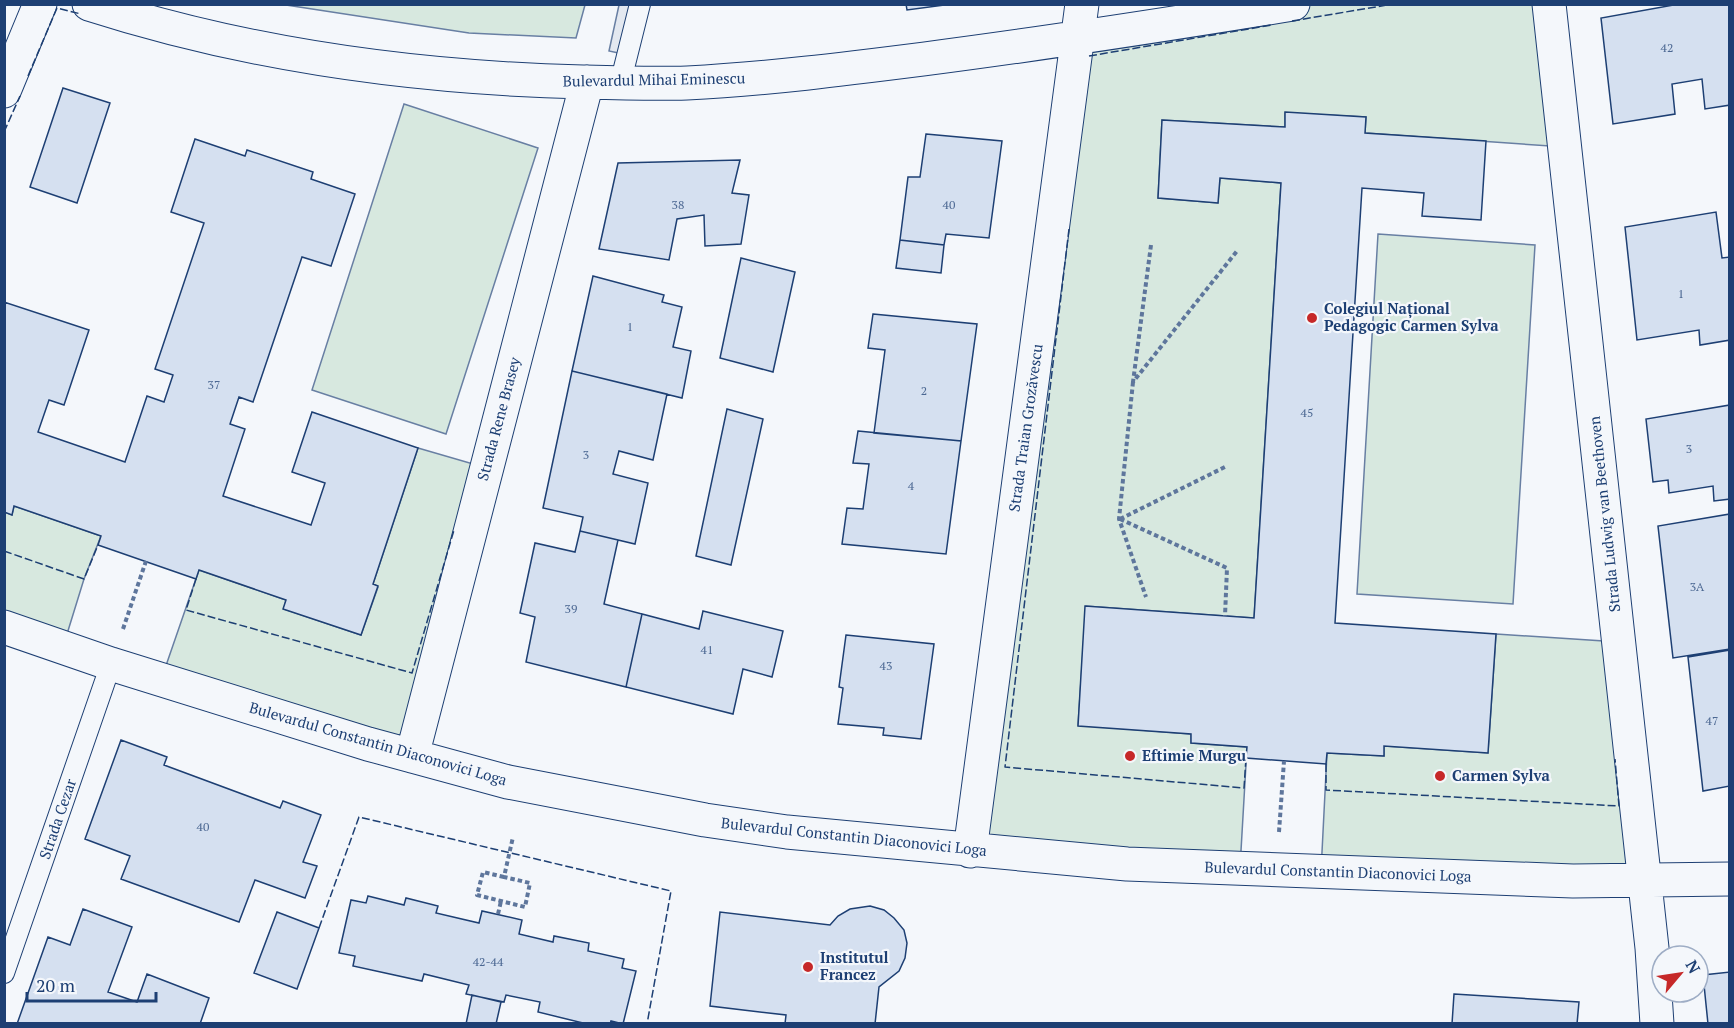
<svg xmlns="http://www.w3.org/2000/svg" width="1734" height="1028" viewBox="0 0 1734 1028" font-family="'PT Serif',serif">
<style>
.green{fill:#d7e8df;stroke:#687fa3;stroke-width:1.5}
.parking{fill:#e3e8f0;stroke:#687fa3;stroke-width:1.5}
.building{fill:#d5e0f0;stroke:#1d3f73;stroke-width:1.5}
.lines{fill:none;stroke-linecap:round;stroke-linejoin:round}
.lane-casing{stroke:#1d3f73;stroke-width:22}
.street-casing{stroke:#1d3f73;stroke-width:35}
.path{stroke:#5e769c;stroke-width:4;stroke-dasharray:4.5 3;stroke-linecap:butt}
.lane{stroke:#f4f7fb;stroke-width:20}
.street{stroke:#f4f7fb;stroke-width:33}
.fence{stroke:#1d3f73;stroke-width:1.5;stroke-dasharray:8 3;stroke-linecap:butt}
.poi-dot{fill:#c62828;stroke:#f4f7fb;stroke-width:2}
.labels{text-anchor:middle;stroke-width:4.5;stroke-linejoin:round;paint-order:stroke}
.number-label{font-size:12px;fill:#4b6792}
.street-label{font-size:15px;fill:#1d3f73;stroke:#f4f7fb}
.poi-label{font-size:15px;font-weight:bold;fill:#1d3f73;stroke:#f4f7fb;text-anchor:start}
</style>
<rect width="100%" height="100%" fill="#f4f7fb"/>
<path class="green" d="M 286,5 L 585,5 L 576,38 L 469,33 Z
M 1293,5 L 1549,5 L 1565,147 L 1365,133 L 1366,117 L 1285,113 L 1285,127 L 1162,120 L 1158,198 L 1218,203 L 1220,178 L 1281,183 L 1254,618 L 1086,606 L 1078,725 L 1191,734 L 1191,743 L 1247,747 L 1240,868 L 970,851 L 1078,39 Z
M 404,104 L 538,148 L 446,434 L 312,390 Z
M 1378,234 L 1535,245 L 1513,604 L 1357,594 Z
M 418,448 L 487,468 L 412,756 L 161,680 L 199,570 L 286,600 L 284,609 L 361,635 L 378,587 L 373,584 Z
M 14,506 L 101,536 L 84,579 L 63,647 L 5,627 L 5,512 L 12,515 Z
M 1496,634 L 1619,642 L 1645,882 L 1321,872 L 1327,753 L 1384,756 L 1384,746 L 1488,753 Z"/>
<path class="parking" d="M 619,5 L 639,5 L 628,55 L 609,51 Z"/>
<path class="building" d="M 906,4 L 952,4 L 907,10 Z
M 1679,4 L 1730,4 L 1730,105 L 1705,109 L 1702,79 L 1672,84 L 1675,114 L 1613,124 L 1601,18 Z
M 63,88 L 110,103 L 77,203 L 30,187 Z
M 1285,112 L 1366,117 L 1365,133 L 1486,141 L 1481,220 L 1422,216 L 1424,193 L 1362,188 L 1335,623 L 1496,634 L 1488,753 L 1384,746 L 1384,756 L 1327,753 L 1326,764 L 1246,758 L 1247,747 L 1191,743 L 1191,734 L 1078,726 L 1085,606 L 1254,618 L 1281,183 L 1220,178 L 1218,203 L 1158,198 L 1162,120 L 1285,127 Z
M 926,134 L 1002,141 L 989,238 L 946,234 L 944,245 L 900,240 L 908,177 L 920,177 Z
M 195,139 L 245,156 L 247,150 L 313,172 L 311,179 L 355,194 L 331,266 L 302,257 L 253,402 L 239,397 L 230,424 L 245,429 L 223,496 L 311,525 L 325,483 L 292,472 L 312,412 L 418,448 L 373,584 L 378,586 L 361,635 L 283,609 L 286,600 L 199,570 L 196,579 L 98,545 L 101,536 L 14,506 L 12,515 L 4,512 L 4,302 L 89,330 L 64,405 L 49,400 L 38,432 L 125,462 L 147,396 L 164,402 L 173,375 L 155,369 L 204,223 L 171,212 Z
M 740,160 L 732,193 L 749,195 L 741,244 L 705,246 L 704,215 L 677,219 L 669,260 L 599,249 L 618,163 Z
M 1716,212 L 1722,258 L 1730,257 L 1730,340 L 1700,345 L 1699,330 L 1637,340 L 1625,227 Z
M 900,240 L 944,245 L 941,273 L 896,268 Z
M 741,258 L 795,272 L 773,372 L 720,358 Z
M 593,276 L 664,295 L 662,302 L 682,307 L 673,347 L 691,351 L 682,398 L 572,371 Z
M 873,314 L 977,324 L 961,441 L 874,433 L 885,350 L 868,348 Z
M 572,371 L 667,394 L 653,460 L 619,451 L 613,474 L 648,483 L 635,544 L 580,531 L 583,517 L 543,508 Z
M 1730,405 L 1730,499 L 1714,501 L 1713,486 L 1669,493 L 1668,480 L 1653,482 L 1646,419 Z
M 727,409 L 763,419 L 731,565 L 696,556 Z
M 858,431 L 961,441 L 946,554 L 842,544 L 847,508 L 863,509 L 869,464 L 853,463 Z
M 1730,514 L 1730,649 L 1673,658 L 1658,526 Z
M 580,531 L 618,540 L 604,604 L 642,614 L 626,687 L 526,662 L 535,617 L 520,613 L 535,543 L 575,552 Z
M 703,611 L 783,631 L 772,677 L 743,669 L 733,714 L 626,687 L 642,614 L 699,629 Z
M 846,635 L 934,644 L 921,739 L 883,735 L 884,728 L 838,724 L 843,688 L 839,687 Z
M 1730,650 L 1730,786 L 1703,791 L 1688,657 Z
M 121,740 L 167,757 L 164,765 L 280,808 L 283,801 L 321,815 L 303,862 L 317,866 L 305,898 L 255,880 L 239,922 L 121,879 L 130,856 L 85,839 Z
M 368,896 L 404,905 L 406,898 L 438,906 L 436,913 L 479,923 L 482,911 L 522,920 L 519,934 L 553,942 L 554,936 L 589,943 L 588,951 L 624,959 L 622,968 L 636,971 L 623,1024 L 611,1021 L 610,1024 L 587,1024 L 538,1012 L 540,1002 L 506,995 L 504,1002 L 466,994 L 469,985 L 424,974 L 422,981 L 353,966 L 355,956 L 339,953 L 351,900 L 366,903 Z
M 870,906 L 884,910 L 894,918 L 904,930 L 907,943 L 905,958 L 899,971 L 879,987 L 875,1024 L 785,1024 L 786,1015 L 710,1006 L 720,912 L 830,925 L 838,916 L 850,909 Z
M 83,909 L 132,927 L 108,992 L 137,1002 L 147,974 L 209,998 L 200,1024 L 17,1024 L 48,937 L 70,945 Z
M 277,912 L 319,928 L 297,989 L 254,973 Z
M 1730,972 L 1730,1024 L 1708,1024 L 1703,975 Z
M 1454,994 L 1579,1002 L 1577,1024 L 1452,1024 Z
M 472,995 L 501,1002 L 496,1024 L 466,1024 Z"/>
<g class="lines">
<g class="lane-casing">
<path id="lane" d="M 620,84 L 640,4
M 4,973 L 111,664"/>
</g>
<g class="street-casing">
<path id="street" d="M 89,4 C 248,55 417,78 583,82 C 618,83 652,84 687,83 C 766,79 845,69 924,59 C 1047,43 1170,24 1293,4
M 1549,4 L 1652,948 L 1657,1024
M 4,91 L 40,4
M 4,627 L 111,664 L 368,744 L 508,782 L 705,820 L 787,832 L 1127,864 L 1573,881 L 1730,879
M 412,756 L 587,82
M 970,851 L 1082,4"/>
</g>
<path class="path" d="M 1151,245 L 1133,382 L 1237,251
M 1133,382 L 1119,519 L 1146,597
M 1120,519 L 1227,568 L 1225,616
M 1120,519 L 1227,466
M 123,629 L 146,561
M 1279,832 L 1284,761
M 504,877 L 483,872 L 477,895 L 525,907 L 530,883 L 504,877 L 513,837
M 498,914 L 501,901"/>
<use href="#lane" class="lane"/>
<use href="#street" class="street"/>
<path class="fence" d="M 1292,21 L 1393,4
M 1089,56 L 1272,25
M 28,76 L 57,8 L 81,14
M 4,132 L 20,96
M 1069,229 L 1005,767 L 1244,788 L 1246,758
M 4,551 L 84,579 L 98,545
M 196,579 L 186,610 L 412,673 L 454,530
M 1326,764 L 1326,790 L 1619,806 L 1615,759
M 319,928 L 359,817 L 671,891 L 647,1024"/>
</g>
<g class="poi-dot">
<circle cx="1312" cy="318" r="6"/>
<circle cx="1130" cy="756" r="6"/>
<circle cx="1440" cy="776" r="6"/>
<circle cx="808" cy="967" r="6"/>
</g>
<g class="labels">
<g class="number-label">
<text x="1667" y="52">42</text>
<text x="678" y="209">38</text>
<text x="949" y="209">40</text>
<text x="1681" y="298">1</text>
<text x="630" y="331">1</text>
<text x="214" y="389">37</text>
<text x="924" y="395">2</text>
<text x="1307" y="417">45</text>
<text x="1689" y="453">3</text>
<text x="586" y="459">3</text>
<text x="911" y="490">4</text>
<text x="1697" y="591">3A</text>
<text x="571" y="613">39</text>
<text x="707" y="654">41</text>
<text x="886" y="670">43</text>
<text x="1712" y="725">47</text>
<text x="203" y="831">40</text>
<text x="488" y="966">42-44</text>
</g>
<g class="street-label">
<text transform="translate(654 80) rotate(-1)" y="5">Bulevardul Mihai Eminescu</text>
<text transform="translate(499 419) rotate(-75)" y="5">Strada Rene Brasey</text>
<text transform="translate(1026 428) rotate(-82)" y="5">Strada Traian Grozăvescu</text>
<text transform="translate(1605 514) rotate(-96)" y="5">Strada Ludwig van Beethoven</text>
<text transform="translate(378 744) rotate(16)" y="5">Bulevardul Constantin Diaconovici Loga</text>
<text transform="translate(58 819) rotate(-71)" y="5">Strada Cezar</text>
<text transform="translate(854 837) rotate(6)" y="5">Bulevardul Constantin Diaconovici Loga</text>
<text transform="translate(1338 872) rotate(2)" y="5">Bulevardul Constantin Diaconovici Loga</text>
</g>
<g class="poi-label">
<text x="1324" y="314">Colegiul Național<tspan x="1324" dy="17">Pedagogic Carmen Sylva</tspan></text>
<text x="1142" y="761">Eftimie Murgu</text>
<text x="1452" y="781">Carmen Sylva</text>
<text x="820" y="963">Institutul<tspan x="820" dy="17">Francez</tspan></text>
</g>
</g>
<rect width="1734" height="1028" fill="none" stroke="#1d3f73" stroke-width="12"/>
<g transform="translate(1680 974) rotate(61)"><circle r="28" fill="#f4f7fb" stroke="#9eadc5" stroke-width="1.5"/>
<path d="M0-4.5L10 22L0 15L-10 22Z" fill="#c62828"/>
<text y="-9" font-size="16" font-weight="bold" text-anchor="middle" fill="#1d3f73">N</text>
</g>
<path d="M27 992v9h129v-9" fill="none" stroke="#1d3f73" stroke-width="3"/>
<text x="36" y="992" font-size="18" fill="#1d3f73" stroke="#f4f7fb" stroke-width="4.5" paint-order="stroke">20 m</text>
</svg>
